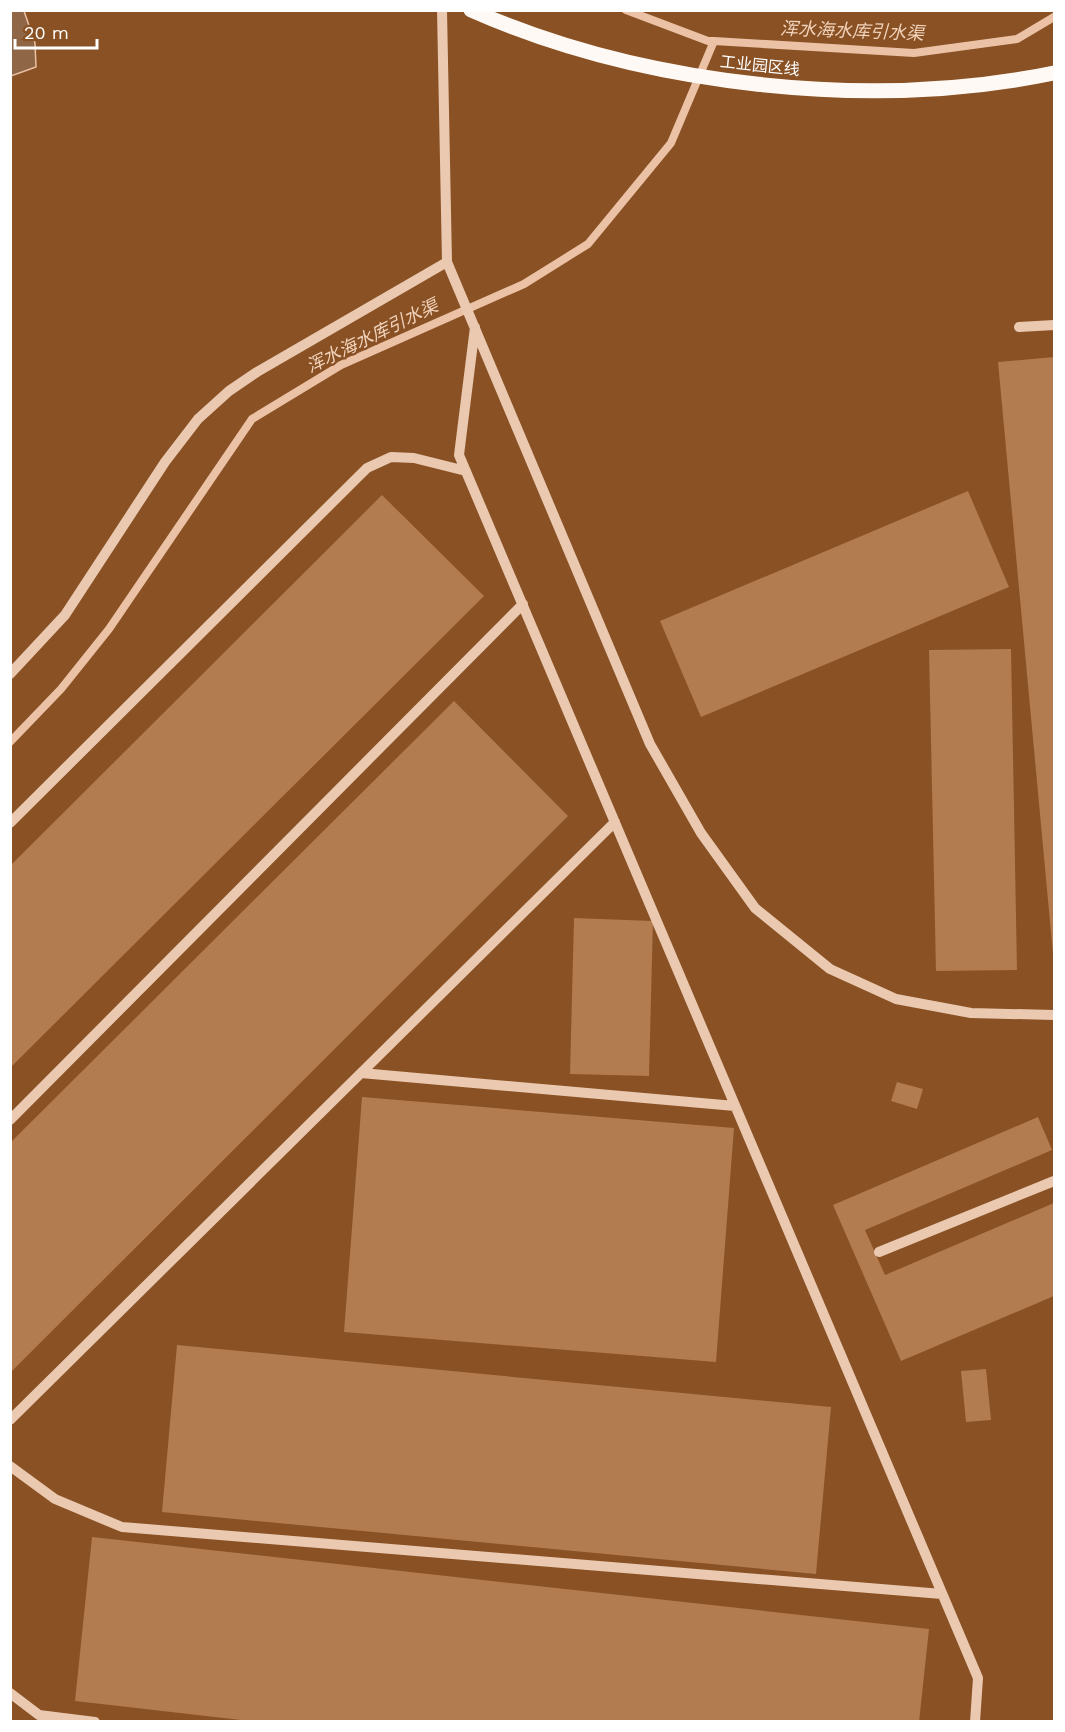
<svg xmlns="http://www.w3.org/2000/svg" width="1065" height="1732" viewBox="0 0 1065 1732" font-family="'Work Sans','Noto Sans SC',sans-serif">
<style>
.water{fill:#8f6747;stroke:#ebc2a5;stroke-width:1.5}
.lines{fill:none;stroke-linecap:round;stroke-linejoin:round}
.stream{stroke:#ebc2a5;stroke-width:8}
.building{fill:#b27b50}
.minor{stroke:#eac9b0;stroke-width:10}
.major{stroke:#fef9f4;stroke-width:15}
.labels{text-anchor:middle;stroke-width:4.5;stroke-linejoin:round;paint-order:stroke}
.street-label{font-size:16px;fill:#fff;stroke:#895124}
.water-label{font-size:18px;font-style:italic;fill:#f1d3bc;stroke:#895124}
</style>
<rect width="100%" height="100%" fill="#895124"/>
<path class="water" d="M 10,11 L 24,11 L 35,43 L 36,67 L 11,76 Z"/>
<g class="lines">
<path class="stream" d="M 626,10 L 708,41 L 714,41
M 10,742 L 61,689 L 109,629 L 252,419 L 341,365 L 524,284 L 588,244 L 671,143 L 714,41 L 914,53 L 1017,39 L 1054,17"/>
</g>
<path class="building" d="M 1054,357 L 1054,954 L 1053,954 L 998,362 Z
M 968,491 L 1009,587 L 701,717 L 660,621 Z
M 382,495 L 484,596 L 10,1068 L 10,866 Z
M 1011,649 L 1017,970 L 936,971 L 929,650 Z
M 454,701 L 568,816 L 10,1373 L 10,1143 Z
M 574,918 L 653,921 L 649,1076 L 570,1074 Z
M 897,1082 L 923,1089 L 917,1109 L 891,1101 Z
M 362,1097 L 734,1128 L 716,1362 L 344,1332 Z
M 1038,1117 L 1052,1150 L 865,1230 L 885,1275 L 1054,1203 L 1054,1296 L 901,1361 L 833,1205 Z
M 177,1345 L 831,1407 L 816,1574 L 162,1512 Z
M 986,1369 L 991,1420 L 966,1422 L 961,1371 Z
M 92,1537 L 929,1629 L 919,1722 L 258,1722 L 75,1701 Z"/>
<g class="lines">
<path class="minor" d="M 442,10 L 447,262 L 650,744 L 701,833 L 755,908 L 830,969 L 896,999 L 971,1013 L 1054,1015
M 475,327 L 459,455 L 978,1678 L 975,1722
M 1019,327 L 1054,325
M 10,674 L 65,615 L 165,462 L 198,419 L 229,391 L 257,372 L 447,262
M 10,823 L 367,468 L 391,457 L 414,458 L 466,471
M 361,1073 L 735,1106
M 10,1120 L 523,604
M 879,1252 L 1054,1181
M 10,1420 L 615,822
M 10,1466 L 55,1499 L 122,1527 L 942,1594
M 10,1693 L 39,1715 L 95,1722"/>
<path class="major" d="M 471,10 C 643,86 870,111 1054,73"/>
</g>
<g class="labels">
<g class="street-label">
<text transform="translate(760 65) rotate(6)" y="6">工业园区线</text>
</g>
<g class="water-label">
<text transform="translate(852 31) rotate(2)" y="6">浑水海水库引水渠</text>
<text transform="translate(372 336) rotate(-26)" y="6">浑水海水库引水渠</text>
</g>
</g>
<rect width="1065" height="1732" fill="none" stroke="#ffffff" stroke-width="24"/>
<path d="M15 39v9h82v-9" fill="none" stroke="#ffffff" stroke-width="3"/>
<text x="24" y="39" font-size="18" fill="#ffffff" stroke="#895124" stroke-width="4.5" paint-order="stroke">20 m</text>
</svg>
